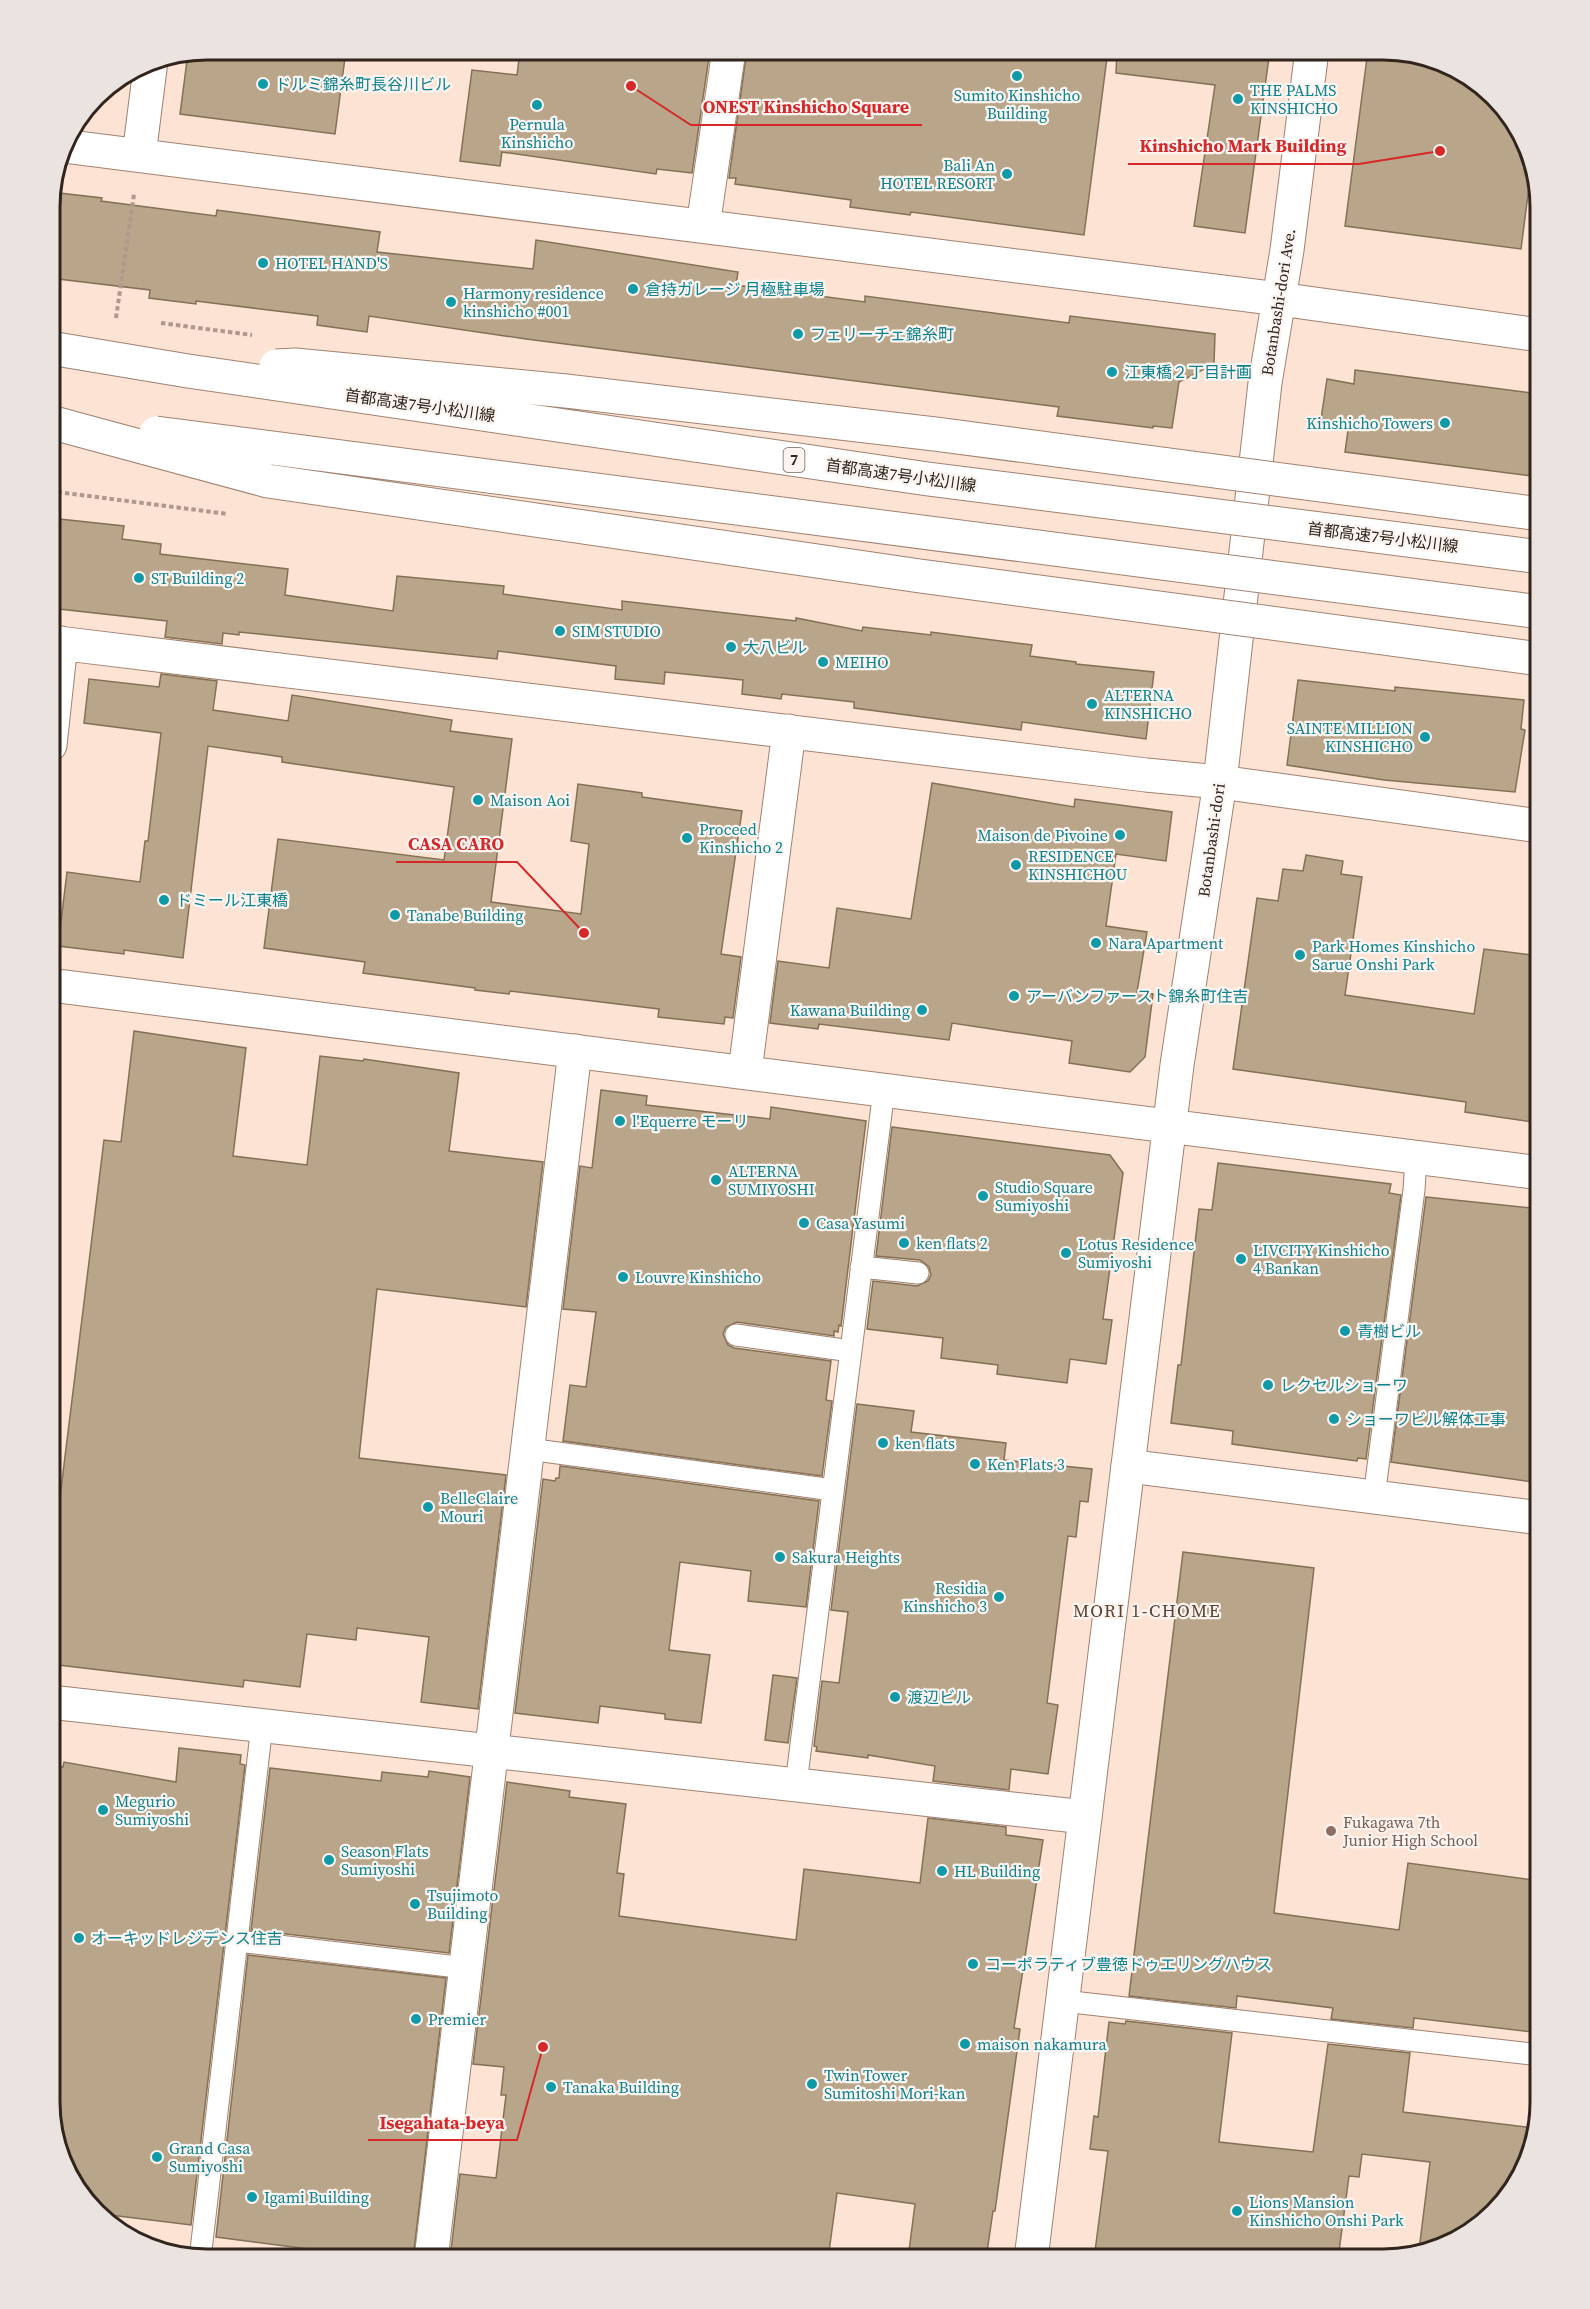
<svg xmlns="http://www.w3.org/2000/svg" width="1590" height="2309" viewBox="0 0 1590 2309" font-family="'Source Serif 4','Noto Sans JP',serif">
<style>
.building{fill:#b9a68a;stroke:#837156;stroke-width:1.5}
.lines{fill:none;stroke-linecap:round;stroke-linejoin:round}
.lane-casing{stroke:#a08270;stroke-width:23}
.street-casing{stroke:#a08270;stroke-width:35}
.secondary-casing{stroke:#a08270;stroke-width:35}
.path{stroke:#ae998c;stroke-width:4;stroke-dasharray:4.5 3;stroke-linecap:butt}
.lane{stroke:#fff;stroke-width:21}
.street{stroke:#fff;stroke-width:33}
.secondary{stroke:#fff;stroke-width:33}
.highway-bridge-casing{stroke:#a08270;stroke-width:35;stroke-linecap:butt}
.highway-bridge{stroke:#fff;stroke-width:33}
.culture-dot{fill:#0f9aa8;stroke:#fbf4f0;stroke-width:2}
.education-dot{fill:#8d6e63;stroke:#fbf4f0;stroke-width:2}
.labels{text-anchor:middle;stroke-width:4.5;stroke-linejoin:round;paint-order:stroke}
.shield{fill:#fbf4f0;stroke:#6e635c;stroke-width:1.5}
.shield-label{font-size:15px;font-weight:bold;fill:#31251d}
.culture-label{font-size:16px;fill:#0d838f;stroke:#fbf4f0;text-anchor:start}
.street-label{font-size:16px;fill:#31251d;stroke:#fbf4f0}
.education-label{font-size:16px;fill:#785e54;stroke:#fbf4f0;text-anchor:start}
.neighbourhood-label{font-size:18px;letter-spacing:1.5px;fill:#5c4130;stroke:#fbf4f0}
.rim{fill:none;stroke:#31251d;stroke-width:3}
.leader{fill:none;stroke:#d62828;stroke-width:2}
.callout-dot{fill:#d62828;stroke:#fbf4f0;stroke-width:2}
.callout-label{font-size:18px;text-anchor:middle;font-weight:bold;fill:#d62828;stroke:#fbf4f0;stroke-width:4.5;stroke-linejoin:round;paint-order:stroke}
</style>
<rect width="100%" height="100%" fill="#fde3d3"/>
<path class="building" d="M 207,50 L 346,50 L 335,134 L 180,114 L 188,53 Z
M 578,50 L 710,50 L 692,173 L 657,169 L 656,174 L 502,152 L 500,166 L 460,161 L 472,70 L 517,75 L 520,51 L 576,59 Z
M 747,50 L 894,50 L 933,54 L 934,50 L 1108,50 L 1084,235 L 911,212 L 910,215 L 850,207 L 851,200 L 735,184 L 736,178 L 729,178 Z
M 1117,50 L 1270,50 L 1245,233 L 1194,226 L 1215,85 L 1116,73 Z
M 1368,50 L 1400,52 L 1462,71 L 1520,129 L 1531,171 L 1521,249 L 1345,226 Z
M 51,192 L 102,198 L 101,201 L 216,216 L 217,210 L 380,232 L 377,252 L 533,269 L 536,240 L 738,272 L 736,285 L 865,302 L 865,296 L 1069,323 L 1070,316 L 1215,334 L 1214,364 L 1179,382 L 1172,428 L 1153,426 L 1153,428 L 1057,416 L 1059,407 L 526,339 L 369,316 L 367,332 L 317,325 L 318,316 L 196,301 L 196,304 L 149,298 L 150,290 L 50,278 Z
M 1355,370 L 1540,394 L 1540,477 L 1345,452 L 1349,423 L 1321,419 L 1327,379 L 1354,384 Z
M 50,518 L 124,526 L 122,539 L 161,544 L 160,554 L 288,569 L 285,595 L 393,611 L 397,576 L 504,586 L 503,594 L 622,610 L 622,601 L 796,621 L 796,618 L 862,631 L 863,627 L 931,635 L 931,632 L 1032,645 L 1030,656 L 1076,662 L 1076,664 L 1154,672 L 1146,739 L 1022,722 L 1021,730 L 854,708 L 854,702 L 782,694 L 781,699 L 742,694 L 743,680 L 665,672 L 664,684 L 615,679 L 616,666 L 498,651 L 497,659 L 239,632 L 239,635 L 223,633 L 222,644 L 165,637 L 167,621 L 50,608 Z
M 161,674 L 217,681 L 213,710 L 288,721 L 292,695 L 452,720 L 450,731 L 512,739 L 491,902 L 581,914 L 589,844 L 571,841 L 578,784 L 642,793 L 642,797 L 742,811 L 721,954 L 741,957 L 733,1018 L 725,1017 L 724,1024 L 658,1017 L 659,1009 L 510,991 L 509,994 L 475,990 L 475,988 L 363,973 L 365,962 L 264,948 L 278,839 L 444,860 L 454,787 L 282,762 L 282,757 L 208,746 L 183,958 L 124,950 L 124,954 L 58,946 L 67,872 L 140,882 L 145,841 L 148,841 L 161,733 L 84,723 L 89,679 L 159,687 Z
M 1298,680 L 1395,691 L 1395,687 L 1524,700 L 1521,729 L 1525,730 L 1515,792 L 1384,780 L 1287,765 Z
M 932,783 L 1074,807 L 1075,799 L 1172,812 L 1166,861 L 1116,854 L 1106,926 L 1147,932 L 1137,992 L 1153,994 L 1145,1057 L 1130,1072 L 1069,1063 L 1072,1041 L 952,1023 L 949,1040 L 819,1024 L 818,1029 L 770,1023 L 778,961 L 829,968 L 837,908 L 911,919 Z
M 1306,855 L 1343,861 L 1341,874 L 1362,877 L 1345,995 L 1474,1014 L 1484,949 L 1540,956 L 1540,1123 L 1465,1112 L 1466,1102 L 1233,1069 L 1257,898 L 1278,901 L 1283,869 L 1303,871 Z
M 134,1031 L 246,1048 L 233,1156 L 307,1165 L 320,1056 L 363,1061 L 364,1059 L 459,1073 L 449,1151 L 543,1162 L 526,1307 L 377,1289 L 359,1458 L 506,1475 L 478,1709 L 421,1702 L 429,1637 L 357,1628 L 356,1640 L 307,1634 L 300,1687 L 244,1680 L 243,1687 L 50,1664 L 50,1546 L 54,1546 L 104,1140 L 121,1142 Z
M 601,1090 L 647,1096 L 646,1105 L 770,1119 L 771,1107 L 866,1121 L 841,1326 L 839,1325 L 838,1332 L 834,1331 L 834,1336 L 737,1322 L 726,1327 L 723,1334 L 728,1345 L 734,1348 L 831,1361 L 826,1400 L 832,1401 L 822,1476 L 563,1441 L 570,1385 L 586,1387 L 596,1312 L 563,1309 L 580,1166 L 592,1168 Z
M 892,1127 L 1110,1155 L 1123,1173 L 1103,1319 L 1112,1320 L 1106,1364 L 1070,1359 L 1067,1383 L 997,1374 L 998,1365 L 941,1358 L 943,1338 L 867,1329 L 873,1281 L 917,1286 L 928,1281 L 931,1275 L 929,1267 L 920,1260 L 876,1256 Z
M 1218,1163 L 1391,1184 L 1389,1193 L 1401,1195 L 1366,1459 L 1358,1458 L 1357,1461 L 1232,1444 L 1233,1431 L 1171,1423 L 1178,1365 L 1181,1365 L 1199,1209 L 1212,1210 Z
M 1426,1197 L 1540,1209 L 1540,1483 L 1391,1462 Z
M 857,1404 L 914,1411 L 911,1432 L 1006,1443 L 1004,1460 L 1092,1469 L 1088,1502 L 1080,1501 L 1076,1537 L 1068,1536 L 1047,1703 L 1058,1705 L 1048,1774 L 1011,1769 L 1009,1790 L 933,1781 L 935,1766 L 868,1755 L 868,1758 L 816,1751 L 817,1747 L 814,1746 L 822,1681 L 839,1683 L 848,1612 L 831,1610 Z
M 560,1466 L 819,1501 L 806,1607 L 748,1601 L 751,1571 L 680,1562 L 669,1650 L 710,1655 L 701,1723 L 665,1719 L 665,1714 L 600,1706 L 598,1723 L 515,1713 L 543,1479 L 555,1481 L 556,1478 L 559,1478 Z
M 1183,1552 L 1314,1568 L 1274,1913 L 1399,1930 L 1408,1863 L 1540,1881 L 1540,2033 L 1414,2018 L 1413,2028 L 1331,2019 L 1333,2008 L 1237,1996 L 1236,2008 L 1129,1996 Z
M 773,1675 L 797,1678 L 788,1743 L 765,1740 Z
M 179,1748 L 241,1755 L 240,1764 L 245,1765 L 191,2225 L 102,2214 L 70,2180 L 50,2102 L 50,1766 L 63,1767 L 64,1762 L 176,1782 Z
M 270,1768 L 381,1781 L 382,1772 L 428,1777 L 429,1771 L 470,1777 L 449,1953 L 251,1930 Z
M 507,1782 L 570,1791 L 569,1797 L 626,1804 L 617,1873 L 624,1874 L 619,1916 L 796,1940 L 804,1869 L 920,1883 L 928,1818 L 1006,1827 L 1006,1835 L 1043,1840 L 1014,2028 L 1020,2029 L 995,2211 L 993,2211 L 986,2259 L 908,2259 L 915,2204 L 837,2193 L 828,2259 L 450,2259 L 460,2174 L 496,2178 L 506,2095 L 501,2095 L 504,2067 L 473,2064 Z
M 248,1955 L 446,1978 L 413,2259 L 386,2259 L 216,2237 Z
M 1126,2021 L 1232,2033 L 1219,2142 L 1313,2152 L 1328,2044 L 1410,2053 L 1403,2112 L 1534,2128 L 1519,2181 L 1461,2239 L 1419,2250 L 1430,2162 L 1362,2154 L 1359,2177 L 1349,2176 L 1338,2259 L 1094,2259 L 1108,2151 L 1090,2149 L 1094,2116 L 1098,2117 L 1109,2022 L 1125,2024 Z"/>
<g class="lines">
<g class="lane-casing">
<path id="lane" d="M 861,1267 L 918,1273
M 736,1335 L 851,1351
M 528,1449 L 833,1490
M 1374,1497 L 1414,1190 L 1416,1157
M 796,1784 L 884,1090
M 237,1941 L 466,1968
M 1063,2001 L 1540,2055
M 200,2259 L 262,1725"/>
</g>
<g class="street-casing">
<path id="street" d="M 139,155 L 151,61
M 703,226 L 729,50
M 50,642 L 1146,775 L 1220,782 L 1540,826
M 50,745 L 61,643
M 745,1071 L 789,731
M 1128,1466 L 1540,1518
M 50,1702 L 1085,1817
M 431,2259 L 575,1051"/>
</g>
<g class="secondary-casing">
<path id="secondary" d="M 63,146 L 1279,299 L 1540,335
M 50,985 L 1540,1173
M 1031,2259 L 1177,1065 L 1220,782 L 1265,383 L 1287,250 L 1312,50"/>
</g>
<path class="path" d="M 116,318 L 134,194
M 161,323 L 252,335
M 50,491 L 228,514
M 50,1830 L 59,1743"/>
<use href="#lane" class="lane"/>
<use href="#street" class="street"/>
<use href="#secondary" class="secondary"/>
<g class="highway-bridge-casing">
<path id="highway-bridge" d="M 50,348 L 188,371 L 928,479 L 1540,557
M 276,366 L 295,365 L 566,391 L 935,434 L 1540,514
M 50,422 L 268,481 L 920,576 L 1540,659
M 156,433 L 1540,612"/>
</g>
<use href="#highway-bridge" class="highway-bridge"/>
</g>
<g class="culture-dot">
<circle cx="1017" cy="76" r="6"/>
<circle cx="263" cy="84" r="6"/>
<circle cx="1238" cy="99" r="6"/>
<circle cx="537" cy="105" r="6"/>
<circle cx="1007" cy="174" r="6"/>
<circle cx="263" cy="263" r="6"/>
<circle cx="633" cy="289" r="6"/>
<circle cx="451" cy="302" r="6"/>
<circle cx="798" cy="334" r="6"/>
<circle cx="1112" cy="372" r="6"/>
<circle cx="1445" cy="423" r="6"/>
<circle cx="139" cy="578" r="6"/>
<circle cx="560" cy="631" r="6"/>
<circle cx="731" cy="647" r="6"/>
<circle cx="823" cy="662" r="6"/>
<circle cx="1092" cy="704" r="6"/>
<circle cx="1425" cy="737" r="6"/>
<circle cx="478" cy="800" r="6"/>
<circle cx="1120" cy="835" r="6"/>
<circle cx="687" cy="838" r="6"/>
<circle cx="1016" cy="865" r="6"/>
<circle cx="164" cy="900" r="6"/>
<circle cx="395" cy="915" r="6"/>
<circle cx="1096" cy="943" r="6"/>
<circle cx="1300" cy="955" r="6"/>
<circle cx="1014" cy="996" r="6"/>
<circle cx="922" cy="1010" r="6"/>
<circle cx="620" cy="1121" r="6"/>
<circle cx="716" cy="1180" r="6"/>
<circle cx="983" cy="1196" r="6"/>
<circle cx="804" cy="1223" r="6"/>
<circle cx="904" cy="1243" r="6"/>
<circle cx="1066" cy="1253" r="6"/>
<circle cx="1241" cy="1259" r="6"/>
<circle cx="623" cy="1277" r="6"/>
<circle cx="1345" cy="1331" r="6"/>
<circle cx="1268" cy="1385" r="6"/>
<circle cx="1334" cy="1419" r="6"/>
<circle cx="883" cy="1443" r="6"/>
<circle cx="975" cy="1464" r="6"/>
<circle cx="428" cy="1507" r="6"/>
<circle cx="780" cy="1557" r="6"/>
<circle cx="999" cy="1597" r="6"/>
<circle cx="895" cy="1697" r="6"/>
<circle cx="103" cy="1810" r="6"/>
<circle cx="329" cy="1860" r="6"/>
<circle cx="942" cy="1871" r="6"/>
<circle cx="415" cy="1904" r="6"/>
<circle cx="79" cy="1938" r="6"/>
<circle cx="973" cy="1964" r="6"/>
<circle cx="416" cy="2019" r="6"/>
<circle cx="965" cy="2044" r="6"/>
<circle cx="812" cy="2084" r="6"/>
<circle cx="551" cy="2087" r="6"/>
<circle cx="157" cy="2157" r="6"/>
<circle cx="252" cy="2197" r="6"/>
<circle cx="1237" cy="2211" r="6"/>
</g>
<circle class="education-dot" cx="1331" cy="1831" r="6"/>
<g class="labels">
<rect class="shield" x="783.5" y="448" width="21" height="24" rx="4.5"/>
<g class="shield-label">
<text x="794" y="465">7</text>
</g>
<g class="culture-label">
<text x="275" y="90">ドルミ錦糸町長谷川ビル</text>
<text x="1250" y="96">THE PALMS<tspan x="1250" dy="18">KINSHICHO</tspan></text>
<text x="1017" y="101" text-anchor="middle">Sumito Kinshicho<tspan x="1017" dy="18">Building</tspan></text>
<text x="537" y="130" text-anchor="middle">Pernula<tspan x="537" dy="18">Kinshicho</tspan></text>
<text x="995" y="171" text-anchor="end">Bali An<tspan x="995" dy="18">HOTEL RESORT</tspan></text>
<text x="275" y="269">HOTEL HAND'S</text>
<text x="645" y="295">倉持ガレージ 月極駐車場</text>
<text x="463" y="299">Harmony residence<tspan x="463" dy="18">kinshicho #001</tspan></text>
<text x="810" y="340">フェリーチェ錦糸町</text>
<text x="1124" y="378">江東橋２丁目計画</text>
<text x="1433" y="429" text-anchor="end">Kinshicho Towers</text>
<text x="151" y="584">ST Building 2</text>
<text x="572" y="637">SIM STUDIO</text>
<text x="743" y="653">大八ビル</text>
<text x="835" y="668">MEIHO</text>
<text x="1104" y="701">ALTERNA<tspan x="1104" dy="18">KINSHICHO</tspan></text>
<text x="1413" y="734" text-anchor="end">SAINTE MILLION<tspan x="1413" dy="18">KINSHICHO</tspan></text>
<text x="490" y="806">Maison Aoi</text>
<text x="699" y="835">Proceed<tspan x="699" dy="18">Kinshicho 2</tspan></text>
<text x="1108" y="841" text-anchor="end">Maison de Pivoine</text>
<text x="1028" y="862">RESIDENCE<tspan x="1028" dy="18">KINSHICHOU</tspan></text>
<text x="176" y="906">ドミール江東橋</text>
<text x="407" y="921">Tanabe Building</text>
<text x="1108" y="949">Nara Apartment</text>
<text x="1312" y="952">Park Homes Kinshicho<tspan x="1312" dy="18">Sarue Onshi Park</tspan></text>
<text x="1026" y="1002">アーバンファースト錦糸町住吉</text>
<text x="910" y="1016" text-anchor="end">Kawana Building</text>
<text x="632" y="1127">l'Equerre モーリ</text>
<text x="728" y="1177">ALTERNA<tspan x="728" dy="18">SUMIYOSHI</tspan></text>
<text x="995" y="1193">Studio Square<tspan x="995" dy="18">Sumiyoshi</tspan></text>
<text x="816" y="1229">Casa Yasumi</text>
<text x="916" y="1249">ken flats 2</text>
<text x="1078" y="1250">Lotus Residence<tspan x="1078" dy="18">Sumiyoshi</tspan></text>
<text x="1253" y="1256">LIVCITY Kinshicho<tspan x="1253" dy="18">4 Bankan</tspan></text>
<text x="635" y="1283">Louvre Kinshicho</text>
<text x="1357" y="1337">青樹ビル</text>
<text x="1280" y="1391">レクセルショーワ</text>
<text x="1346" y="1425">ショーワビル解体工事</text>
<text x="895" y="1449">ken flats</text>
<text x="987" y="1470">Ken Flats 3</text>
<text x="440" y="1504">BelleClaire<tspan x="440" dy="18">Mouri</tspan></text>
<text x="792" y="1563">Sakura Heights</text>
<text x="987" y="1594" text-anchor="end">Residia<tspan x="987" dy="18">Kinshicho 3</tspan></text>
<text x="907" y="1703">渡辺ビル</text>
<text x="115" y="1807">Megurio<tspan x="115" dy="18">Sumiyoshi</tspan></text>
<text x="341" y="1857">Season Flats<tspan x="341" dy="18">Sumiyoshi</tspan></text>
<text x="954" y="1877">HL Building</text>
<text x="427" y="1901">Tsujimoto<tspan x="427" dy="18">Building</tspan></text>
<text x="91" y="1944">オーキッドレジデンス住吉</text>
<text x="985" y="1970">コーポラティブ豊徳ドゥエリングハウス</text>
<text x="428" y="2025">Premier</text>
<text x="977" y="2050">maison nakamura</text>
<text x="824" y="2081">Twin Tower<tspan x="824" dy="18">Sumitoshi Mori-kan</tspan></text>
<text x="563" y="2093">Tanaka Building</text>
<text x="169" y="2154">Grand Casa<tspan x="169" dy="18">Sumiyoshi</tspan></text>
<text x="264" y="2203">Igami Building</text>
<text x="1249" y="2208">Lions Mansion<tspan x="1249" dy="18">Kinshicho Onshi Park</tspan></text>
</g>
<g class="street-label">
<text transform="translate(1278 302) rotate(-81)" y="6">Botanbashi-dori Ave.</text>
<text transform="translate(420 405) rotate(8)" y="6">首都高速7号小松川線</text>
<text transform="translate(901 475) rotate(8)" y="6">首都高速7号小松川線</text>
<text transform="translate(1383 537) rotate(7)" y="6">首都高速7号小松川線</text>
<text transform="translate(1211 840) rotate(-82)" y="6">Botanbashi-dori</text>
</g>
<g class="education-label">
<text x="1343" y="1828">Fukagawa 7th<tspan x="1343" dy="18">Junior High School</tspan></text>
</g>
<g class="neighbourhood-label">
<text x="1147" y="1617">MORI 1-CHOME</text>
</g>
</g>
<path d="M0 0H1590V2309H0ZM207 60H1383A147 147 0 0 1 1530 207V2102A147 147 0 0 1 1383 2249H207A147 147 0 0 1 60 2102V207A147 147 0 0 1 207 60Z" fill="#ebe3df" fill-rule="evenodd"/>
<path class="rim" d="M207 60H1383A147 147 0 0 1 1530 207V2102A147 147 0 0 1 1383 2249H207A147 147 0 0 1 60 2102V207A147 147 0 0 1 207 60Z"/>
<path class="leader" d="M631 86L691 125H922M1440 151L1359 164H1128M584 933L517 862H396M543 2047L517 2140H368"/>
<g class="callout-dot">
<circle cx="631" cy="86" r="6"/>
<circle cx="1440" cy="151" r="6"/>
<circle cx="584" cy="933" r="6"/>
<circle cx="543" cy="2047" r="6"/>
</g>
<g class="callout-label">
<text x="806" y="113">ONEST Kinshicho Square</text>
<text x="1243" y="152">Kinshicho Mark Building</text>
<text x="456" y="850">CASA CARO</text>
<text x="442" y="2129">Isegahata-beya</text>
</g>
</svg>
